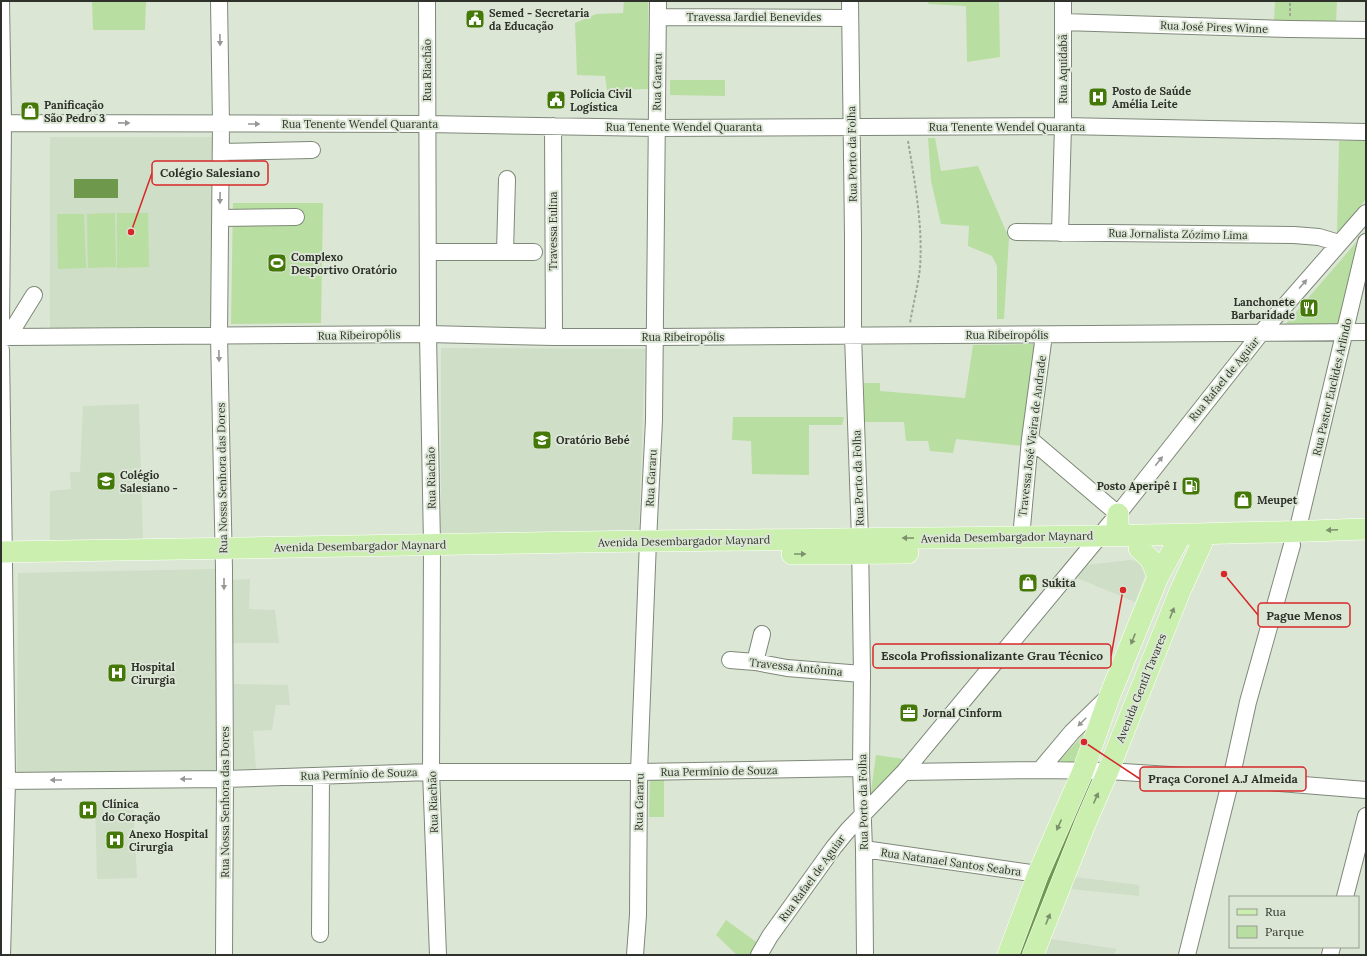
<svg xmlns="http://www.w3.org/2000/svg" width="1367" height="956" viewBox="0 0 1367 956" font-family="Lora,serif">
<style>
.built{fill:#cfdec6}
.green{fill:#b9dea1}
.water{fill:#6e994d}
.lines{fill:none;stroke-linecap:round;stroke-linejoin:round}
.canal{stroke:#6e994d;stroke-width:12}
.minor-casing{stroke:#7e8878;stroke-width:18}
.major-casing{stroke:#fff;stroke-width:22}
.path{stroke:#9ea699;stroke-width:2;stroke-dasharray:3 2;stroke-linecap:butt}
.minor{stroke:#fff;stroke-width:16}
.major{stroke:#caefaf;stroke-width:21}
.oneway{fill:#969895}
.oneway2{fill:#7c906d}
.labels{text-anchor:middle;stroke-width:4;stroke-linejoin:round;paint-order:stroke}
.poi-label{font-size:11px;font-weight:bold;fill:#2e322b;stroke:#dce6d5;text-anchor:start}
.street-label{font-size:11px;fill:#2e322b;stroke:#dce6d5}
.leader{fill:none;stroke:#d62828;stroke-width:1.5}
.callout-dot{fill:#d62828;stroke:#dce6d5;stroke-width:1.5}
.callout{fill:#dce6d5;stroke:#d62828;stroke-width:1.5}
.callout-label{font-size:12px;text-anchor:middle;font-weight:bold;fill:#2e322b}
</style>
<rect width="100%" height="100%" fill="#dce6d5"/>
<path class="built" d="M 50,137 L 212,137 L 211,327 L 50,332 Z
M 441,348 L 645,349 L 639,530 L 441,535 Z
M 139,404 L 143,544 L 50,544 L 50,491 L 71,489 L 70,472 L 80,472 L 83,406 Z
M 1130,560 L 1139,561 L 1143,564 L 1146,573 L 1135,602 L 1077,578 L 1086,565 Z
M 215,569 L 220,774 L 17,780 L 18,573 Z
M 250,579 L 249,609 L 275,610 L 279,643 L 233,643 L 231,580 Z
M 234,684 L 288,685 L 290,705 L 276,705 L 272,730 L 253,731 L 256,769 L 234,769 Z
M 133,800 L 137,878 L 97,879 L 95,801 Z
M 1076,877 L 1139,885 L 1139,896 L 1070,889 Z
M 1051,939 L 1117,949 L 1113,955 L 1045,955 Z"/>
<path class="green" d="M 92,1 L 146,1 L 145,30 L 93,30 Z
M 624,1 L 648,1 L 648,89 L 607,90 L 605,76 L 577,75 L 575,23 L 596,14 L 623,13 Z
M 929,1 L 999,1 L 1000,57 L 967,62 L 966,6 L 928,4 Z
M 1275,1 L 1337,1 L 1336,23 L 1274,21 Z
M 670,80 L 725,80 L 725,96 L 670,95 Z
M 928,138 L 935,138 L 941,171 L 978,166 L 1009,238 L 1004,319 L 997,319 L 997,266 L 992,256 L 968,246 L 969,226 L 941,224 L 931,181 Z
M 1339,141 L 1366,141 L 1366,199 L 1337,235 Z
M 233,203 L 323,203 L 321,323 L 231,324 Z
M 115,213 L 116,267 L 88,268 L 87,214 Z
M 117,213 L 148,213 L 149,267 L 117,268 Z
M 57,214 L 84,214 L 86,268 L 58,269 Z
M 1365,232 L 1344,324 L 1284,326 Z
M 1036,344 L 1023,446 L 956,439 L 953,453 L 930,451 L 928,441 L 906,441 L 904,422 L 864,422 L 864,383 L 880,383 L 880,391 L 965,398 L 973,345 Z
M 733,417 L 844,417 L 842,425 L 809,425 L 809,475 L 752,474 L 751,441 L 732,440 Z
M 1101,715 L 1080,768 L 1053,768 Z
M 876,755 L 904,759 L 870,799 Z
M 664,777 L 664,817 L 649,817 L 650,778 Z
M 726,920 L 759,944 L 753,955 L 737,955 L 716,935 Z"/>
<path class="water" d="M 74,179 L 118,179 L 118,198 L 74,198 Z"/>
<g class="lines">
<path class="canal" d="M 1020,955 L 1089,784"/>
<g class="minor-casing">
<path id="minor" d="M 219,1 L 221,124 L 219,336 L 224,569 L 225,779 L 224,955
M 427,1 L 428,334 L 432,544 L 431,772 L 438,955
M 850,1 L 853,235 L 853,335 L 860,539 L 862,674 L 861,768 L 864,849 L 865,955
M 658,17 L 850,18
M 1063,22 L 1289,29 L 1366,30
M 1,123 L 427,124 L 657,128 L 1063,126 L 1366,132
M 553,126 L 554,337
M 221,152 L 312,150
M 220,218 L 296,217
M 1016,232 L 1294,235 L 1319,237 L 1339,243
M 1060,233 L 1063,126 L 1063,1
M 429,252 L 534,252
M 505,252 L 507,179
M 1,324 L 3,123 L 1,1
M 8,337 L 34,295
M 1,339 L 8,337 L 428,334 L 554,337 L 656,337 L 1366,332
M 1,350 L 7,781 L 2,955
M 1030,439 L 1118,514
M 1297,532 L 1366,242
M 1021,538 L 1030,439 L 1044,335
M 730,660 L 755,662 L 787,668 L 862,674
M 755,662 L 762,634
M 1040,770 L 1072,732 L 1108,697
M 904,772 L 1040,770 L 1108,771 L 1231,779 L 1366,790
M 1,781 L 225,779 L 431,772 L 639,772 L 861,768
M 864,849 L 1038,874
M 1345,897 L 1366,816
M 320,934 L 321,776
M 635,955 L 638,915 L 639,772 L 648,541 L 654,420 L 658,1
M 759,955 L 770,936 L 834,847 L 848,830 L 904,772 L 1118,514 L 1261,333 L 1366,213
M 1187,955 L 1231,779 L 1248,702 L 1292,545
M 1330,955 L 1332,947"/>
</g>
<g class="major-casing">
<path id="major" d="M 1118,514 L 1117,526 L 1124,535
M 1139,548 L 1151,560 L 1158,577
M 1,552 C 216,549 431,544 646,541 C 886,538 1126,538 1366,529
M 792,554 L 908,553
M 1008,955 L 1038,874 L 1083,771 L 1110,695 L 1158,577 L 1181,535
M 1033,955 L 1085,824 L 1108,771 L 1180,591 L 1206,534"/>
</g>
<path class="path" d="M 1290,16 L 1290,1
M 908,141 C 915,183 923,226 920,268 C 918,286 913,305 910,323"/>
<use href="#minor" class="minor"/>
<use href="#major" class="major"/>
</g>
<defs><path id="oneway-solid" d="M-6-.8H1V-3.2L6.5 0L1 3.2V.8H-6Z"/></defs>
<g class="oneway">
<use href="#oneway-solid" transform="translate(220 40) rotate(89)"/>
<use href="#oneway-solid" transform="translate(124 123) rotate(1)"/>
<use href="#oneway-solid" transform="translate(254 124)"/>
<use href="#oneway-solid" transform="translate(220 198) rotate(91)"/>
<use href="#oneway-solid" transform="translate(1303 284) rotate(-49)"/>
<use href="#oneway-solid" transform="translate(219 356) rotate(89)"/>
<use href="#oneway-solid" transform="translate(1159 461) rotate(-52)"/>
<use href="#oneway-solid" transform="translate(224 584) rotate(90)"/>
<use href="#oneway-solid" transform="translate(1082 722) rotate(135)"/>
<use href="#oneway-solid" transform="translate(186 779) rotate(180)"/>
<use href="#oneway-solid" transform="translate(56 780) rotate(180)"/>
</g>
<g class="oneway2">
<use href="#oneway-solid" transform="translate(1332 530) rotate(178)"/>
<use href="#oneway-solid" transform="translate(908 538) rotate(180)"/>
<use href="#oneway-solid" transform="translate(800 554)"/>
<use href="#oneway-solid" transform="translate(1172 613) rotate(-68)"/>
<use href="#oneway-solid" transform="translate(1133 639) rotate(112)"/>
<use href="#oneway-solid" transform="translate(1096 798) rotate(-66)"/>
<use href="#oneway-solid" transform="translate(1059 825) rotate(114)"/>
<use href="#oneway-solid" transform="translate(1048 919) rotate(-68)"/>
</g>
<defs>
<g id="civic-square" transform="scale(1)"><rect x="-9" y="-9" width="18" height="18" rx="4" fill="#447907" stroke="#dce6d5"/><path d="M-.6-6.5H3V-4.5H.6V-3L4-1V1h2V6H-6V1h2V-1L-.6-3ZM-1.2 2.5V6h2.4V2.5Z" fill="#fff"/></g>
<g id="hospital-square" transform="scale(1)"><rect x="-9" y="-9" width="18" height="18" rx="4" fill="#447907" stroke="#dce6d5"/><path d="M-5-5h3v3.5h4V-5h3V5h-3V1.5h-4V5h-3Z" fill="#fff"/></g>
<g id="shop-square" transform="scale(1)"><rect x="-9" y="-9" width="18" height="18" rx="4" fill="#447907" stroke="#dce6d5"/><path d="M-5-2.5h2.3a2.7 3.5 0 0 1 5.4 0H5L5.5 6h-11ZM-1.5-2.5h3a1.5 2.3 0 0 0-3 0Z" fill="#fff"/></g>
<g id="stadium-square" transform="scale(1)"><rect x="-9" y="-9" width="18" height="18" rx="4" fill="#447907" stroke="#dce6d5"/><path d="M0-5a6.5 5 0 1 0 0 10a6.5 5 0 1 0 0-10ZM-3.5-1.8h7v3.6h-7Z" fill="#fff"/></g>
<g id="restaurant-square" transform="scale(1)"><rect x="-9" y="-9" width="18" height="18" rx="4" fill="#447907" stroke="#dce6d5"/><path d="M-5-6h1v4h1v-4h1v4h1v-4h1v5L-1.5 .5V6h-2V.5L-5-1ZM5-6V6H3V1.5H1.5Q1.5-4 5-6Z" fill="#fff"/></g>
<g id="school-square" transform="scale(1)"><rect x="-9" y="-9" width="18" height="18" rx="4" fill="#447907" stroke="#dce6d5"/><path d="M0-5L7-2L0 1L-7-2ZM-4 1L0 2.5L4 1V4Q0 6-4 4Z" fill="#fff"/></g>
<g id="fuel-square" transform="scale(1)"><rect x="-9" y="-9" width="18" height="18" rx="4" fill="#447907" stroke="#dce6d5"/><path d="M-5.5-6h7V0h2V4h1.3V-2.5L3-4.5l.8-.8L6-3V5H2.5V1h-1V6h-7ZM-4.2-4.7v3.2H.2V-4.7Z" fill="#fff"/></g>
<g id="office-square" transform="scale(1)"><rect x="-9" y="-9" width="18" height="18" rx="4" fill="#447907" stroke="#dce6d5"/><path d="M-6-3h4V-5.5h4V-3h4V5H-6ZM-1-4.5V-3h2v-1.5ZM-6 0V1H6V0Z" fill="#fff"/></g>
</defs>
<g fill-rule="evenodd">
<use href="#civic-square" x="475" y="19"/>
<use href="#hospital-square" x="1098" y="97"/>
<use href="#civic-square" x="556" y="100"/>
<use href="#shop-square" x="30" y="111"/>
<use href="#stadium-square" x="277" y="263"/>
<use href="#restaurant-square" x="1309" y="308"/>
<use href="#school-square" x="542" y="440"/>
<use href="#school-square" x="106" y="481"/>
<use href="#fuel-square" x="1191" y="486"/>
<use href="#shop-square" x="1243" y="500"/>
<use href="#shop-square" x="1028" y="583"/>
<use href="#hospital-square" x="117" y="673"/>
<use href="#office-square" x="909" y="713"/>
<use href="#hospital-square" x="88" y="810"/>
<use href="#hospital-square" x="115" y="840"/>
</g>
<g class="labels">
<g class="poi-label">
<text x="489" y="17">Semed - Secretaria<tspan x="489" dy="13">da Educação</tspan></text>
<text x="1112" y="95">Posto de Saúde<tspan x="1112" dy="13">Amélia Leite</tspan></text>
<text x="570" y="98">Polícia Civil<tspan x="570" dy="13">Logística</tspan></text>
<text x="44" y="109">Panificação<tspan x="44" dy="13">São Pedro 3</tspan></text>
<text x="291" y="261">Complexo<tspan x="291" dy="13">Desportivo Oratório</tspan></text>
<text x="1295" y="306" text-anchor="end">Lanchonete<tspan x="1295" dy="13">Barbaridade</tspan></text>
<text x="556" y="444">Oratório Bebé</text>
<text x="120" y="479">Colégio<tspan x="120" dy="13">Salesiano -</tspan></text>
<text x="1177" y="490" text-anchor="end">Posto Aperipê I</text>
<text x="1257" y="504">Meupet</text>
<text x="1042" y="587">Sukita</text>
<text x="131" y="671">Hospital<tspan x="131" dy="13">Cirurgia</tspan></text>
<text x="923" y="717">Jornal Cinform</text>
<text x="102" y="808">Clínica<tspan x="102" dy="13">do Coração</tspan></text>
<text x="129" y="838">Anexo Hospital<tspan x="129" dy="13">Cirurgia</tspan></text>
</g>
<g class="street-label">
<text x="754" y="21">Travessa Jardiel Benevides</text>
<text transform="translate(1214 27) rotate(2)" y="4">Rua José Pires Winne</text>
<text transform="translate(1063 69) rotate(-90)" y="4">Rua Aquidabã</text>
<text transform="translate(427 70) rotate(-90)" y="4">Rua Riachão</text>
<text transform="translate(657 82) rotate(-89)" y="4">Rua Gararu</text>
<text x="360" y="128">Rua Tenente Wendel Quaranta</text>
<text x="684" y="131">Rua Tenente Wendel Quaranta</text>
<text x="1007" y="131">Rua Tenente Wendel Quaranta</text>
<text transform="translate(852 154) rotate(-91)" y="4">Rua Porto da Folha</text>
<text transform="translate(553 231) rotate(-90)" y="4">Travessa Eulina</text>
<text transform="translate(1178 234) rotate(1)" y="4">Rua Jornalista Zózimo Lima</text>
<text transform="translate(359 335) rotate(-1)" y="4">Rua Ribeiropólis</text>
<text x="1007" y="339">Rua Ribeiropólis</text>
<text x="683" y="341">Rua Ribeiropólis</text>
<text transform="translate(1224 379) rotate(-51)" y="4">Rua Rafael de Aguiar</text>
<text transform="translate(1332 387) rotate(-77)" y="4">Rua Pastor Euclides Arlindo</text>
<text transform="translate(1032 436) rotate(-83)" y="4">Travessa José Vieira de Andrade</text>
<text transform="translate(222 478) rotate(-91)" y="4">Rua Nossa Senhora das Dores</text>
<text transform="translate(431 478) rotate(-91)" y="4">Rua Riachão</text>
<text transform="translate(651 478) rotate(-87)" y="4">Rua Gararu</text>
<text transform="translate(858 478) rotate(-92)" y="4">Rua Porto da Folha</text>
<text transform="translate(1007 537) rotate(-1)" y="4">Avenida Desembargador Maynard</text>
<text transform="translate(684 541) rotate(-1)" y="4">Avenida Desembargador Maynard</text>
<text transform="translate(360 546) rotate(-1)" y="4">Avenida Desembargador Maynard</text>
<text transform="translate(796 667) rotate(6)" y="4">Travessa Antônina</text>
<text transform="translate(1141 688) rotate(-68)" y="4">Avenida Gentil Tavares</text>
<text transform="translate(719 771) rotate(-1)" y="4">Rua Permínio de Souza</text>
<text transform="translate(359 774) rotate(-2)" y="4">Rua Permínio de Souza</text>
<text transform="translate(225 802) rotate(-90)" y="4">Rua Nossa Senhora das Dores</text>
<text transform="translate(433 802) rotate(-92)" y="4">Rua Riachão</text>
<text transform="translate(639 802) rotate(-89)" y="4">Rua Gararu</text>
<text transform="translate(863 802) rotate(-91)" y="4">Rua Porto da Folha</text>
<text transform="translate(951 862) rotate(8)" y="4">Rua Natanael Santos Seabra</text>
<text transform="translate(812 878) rotate(-54)" y="4">Rua Rafael de Aguiar</text>
</g>
</g>
<path class="leader" d="M131 232L152 173M1224 574L1258 615M1123 590L1111 656M1084 742L1140 779"/>
<g class="callout-dot">
<circle cx="131" cy="232" r="4"/>
<circle cx="1224" cy="574" r="4"/>
<circle cx="1123" cy="590" r="4"/>
<circle cx="1084" cy="742" r="4"/>
</g>
<g class="callout">
<rect x="152" y="161" width="116" height="24" rx="4"/>
<rect x="1258" y="603" width="92" height="24" rx="4"/>
<rect x="873" y="644" width="238" height="24" rx="4"/>
<rect x="1140" y="767" width="166" height="24" rx="4"/>
</g>
<g class="callout-label">
<text x="210" y="177">Colégio Salesiano</text>
<text x="1304" y="620">Pague Menos</text>
<text x="992" y="660">Escola Profissionalizante Grau Técnico</text>
<text x="1223" y="783">Praça Coronel A.J Almeida</text>
</g>
<rect width="1367" height="956" fill="none" stroke="#2e322b" stroke-width="4"/>
<rect x="1229" y="896" width="130" height="52" fill="#dce6d5" stroke="#969e91"/>
<rect x="1237" y="909" width="20" height="6" fill="#caefaf" stroke="#969e91"/>
<text x="1265" y="916" font-size="12" fill="#2e322b">Rua</text>
<rect x="1237" y="926" width="20" height="12" fill="#b9dea1" stroke="#969e91"/>
<text x="1265" y="936" font-size="12" fill="#2e322b">Parque</text>
</svg>
